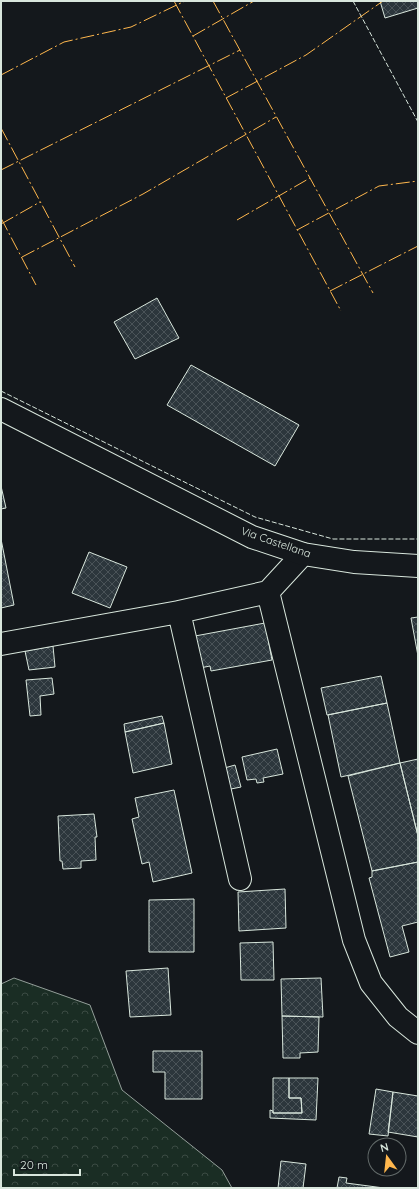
<svg xmlns="http://www.w3.org/2000/svg" width="419" height="1189" viewBox="0 0 419 1189" font-family="Quicksand,sans-serif">
<style>
.forest{fill:url(#forest-crowns);stroke:#939e99}
.building{fill:url(#building-cross-hatch);stroke:#d8e6dc}
.lines{fill:none;stroke-linecap:round;stroke-linejoin:round}
.minor-casing{stroke:#d8e6dc;stroke-width:24}
.major-casing{stroke:#d8e6dc;stroke-width:24}
.minor{stroke:#14181c;stroke-width:22}
.major{stroke:#14181c;stroke-width:22}
.fence{stroke:#d8e6dc;stroke-width:1;stroke-dasharray:5 2;stroke-linecap:butt}
.power{stroke:#ffb74d;stroke-width:1;stroke-dasharray:14 3 2 3;stroke-linecap:butt}
.labels{text-anchor:middle;stroke-width:3;stroke-linejoin:round;paint-order:stroke}
.street-label{font-size:11px;fill:#d8e6dc;stroke:#14181c}
</style>
<defs>
<pattern id="forest-crowns" width="20" height="18" patternUnits="userSpaceOnUse"><rect width="20" height="18" fill="#1a2d24"/><path d="M2 6a3 3 0 1 1 6 0M12 15a3 3 0 1 1 6 0" fill="none" stroke="#3b4b43"/></pattern>
<pattern id="building-cross-hatch" width="8" height="8" patternUnits="userSpaceOnUse"><rect width="8" height="8" fill="#2c363c"/><path d="M0 0l8 8M0 8l8-8" fill="none" stroke="#4a5358"/></pattern>
</defs>
<rect width="100%" height="100%" fill="#14181c"/>
<path class="forest" d="M 14,978 L 90,1005 L 122,1090 L 222,1170 L 232,1188 L 1,1188 L 1,984 Z"/>
<path class="building" d="M 380,1 L 418,1 L 418,8 L 385,18 Z
M 157,298 L 179,338 L 135,359 L 114,322 Z
M 191,365 L 299,425 L 275,466 L 167,405 Z
M 1,486 L 6,508 L 1,509 Z
M 1,539 L 14,605 L 1,608 Z
M 89,552 L 127,567 L 110,608 L 72,593 Z
M 418,617 L 418,656 L 411,618 Z
M 265,623 L 272,660 L 211,671 L 210,666 L 200,668 L 195,636 Z
M 53,646 L 55,667 L 29,670 L 25,651 Z
M 381,676 L 387,703 L 327,715 L 321,688 Z
M 52,678 L 54,694 L 40,696 L 41,715 L 30,716 L 26,680 Z
M 387,703 L 400,763 L 341,777 L 328,715 Z
M 162,716 L 164,723 L 125,732 L 124,724 Z
M 164,723 L 172,764 L 133,773 L 125,732 Z
M 277,749 L 283,774 L 263,778 L 264,782 L 257,783 L 256,779 L 247,780 L 242,757 Z
M 418,759 L 418,836 L 400,763 Z
M 400,763 L 418,836 L 418,862 L 372,871 L 348,776 Z
M 235,765 L 241,787 L 226,790 L 221,769 Z
M 174,790 L 192,873 L 153,882 L 149,862 L 142,864 L 132,819 L 139,817 L 135,798 Z
M 94,814 L 97,837 L 95,837 L 96,860 L 81,861 L 81,868 L 63,869 L 62,861 L 60,861 L 58,816 Z
M 418,862 L 418,922 L 402,926 L 409,952 L 390,957 L 369,878 L 372,877 L 372,871 Z
M 285,889 L 286,928 L 239,931 L 238,892 Z
M 194,899 L 194,952 L 149,952 L 149,900 Z
M 273,942 L 274,980 L 241,980 L 240,943 Z
M 168,968 L 171,1015 L 130,1017 L 126,971 Z
M 321,978 L 323,1017 L 282,1016 L 281,979 Z
M 282,1016 L 319,1017 L 318,1052 L 300,1053 L 300,1058 L 283,1058 Z
M 153,1051 L 202,1051 L 202,1099 L 165,1099 L 165,1072 L 153,1072 Z
M 273,1078 L 289,1078 L 289,1098 L 301,1098 L 302,1113 L 273,1113 Z
M 289,1078 L 318,1078 L 316,1120 L 270,1118 L 270,1110 L 273,1111 L 273,1113 L 302,1113 L 301,1098 L 289,1098 Z
M 376,1089 L 393,1092 L 388,1136 L 369,1134 Z
M 393,1092 L 418,1096 L 418,1137 L 388,1132 Z
M 281,1161 L 306,1164 L 303,1188 L 278,1188 Z
M 339,1177 L 347,1178 L 346,1183 L 384,1188 L 337,1188 Z"/>
<g class="lines">
<g class="minor-casing">
<path id="minor" d="M 268,592 L 354,940 L 371,983 L 398,1017 L 418,1033
M 179,612 L 240,879
M 1,644 L 179,612 L 268,592 L 303,554"/>
</g>
<g class="major-casing">
<path id="major" d="M 1,409 L 252,537 L 303,554 L 354,562 L 418,566"/>
</g>
<use href="#minor" class="minor"/>
<use href="#major" class="major"/>
<path class="fence" d="M 353,1 L 418,122
M 1,391 L 255,517 L 333,539 L 418,539"/>
<path class="power" d="M 174,1 L 341,311
M 213,1 L 373,293
M 193,36 L 254,1
M 1,75 L 64,42 L 131,27 L 185,1
M 226,98 L 306,55 L 383,1
M 1,128 L 75,267
M 1,170 L 240,50
M 1,218 L 36,285
M 237,220 L 310,178
M 1,224 L 40,202
M 297,230 L 379,186 L 418,181
M 22,257 L 143,194 L 276,117
M 330,291 L 418,246"/>
</g>
<g class="labels">
<g class="street-label">
<text transform="translate(276 542) rotate(19)" y="4">Via Castellana</text>
</g>
</g>
<rect width="419" height="1189" fill="none" stroke="#d8e6dc" stroke-width="4"/>
<g transform="translate(387 1157) rotate(345)"><circle r="19" fill="#14181c" stroke="#626a69"/>
<path d="M0-3L7 15L0 10L-7 15Z" fill="#ffb74d"/>
<text y="-6" font-size="11" font-weight="bold" text-anchor="middle" fill="#d8e6dc">N</text>
</g>
<path d="M14 1169v6h66v-6" fill="none" stroke="#d8e6dc" stroke-width="2"/>
<text x="20" y="1169" font-size="12" fill="#d8e6dc" stroke="#14181c" stroke-width="3" paint-order="stroke">20 m</text>
</svg>
